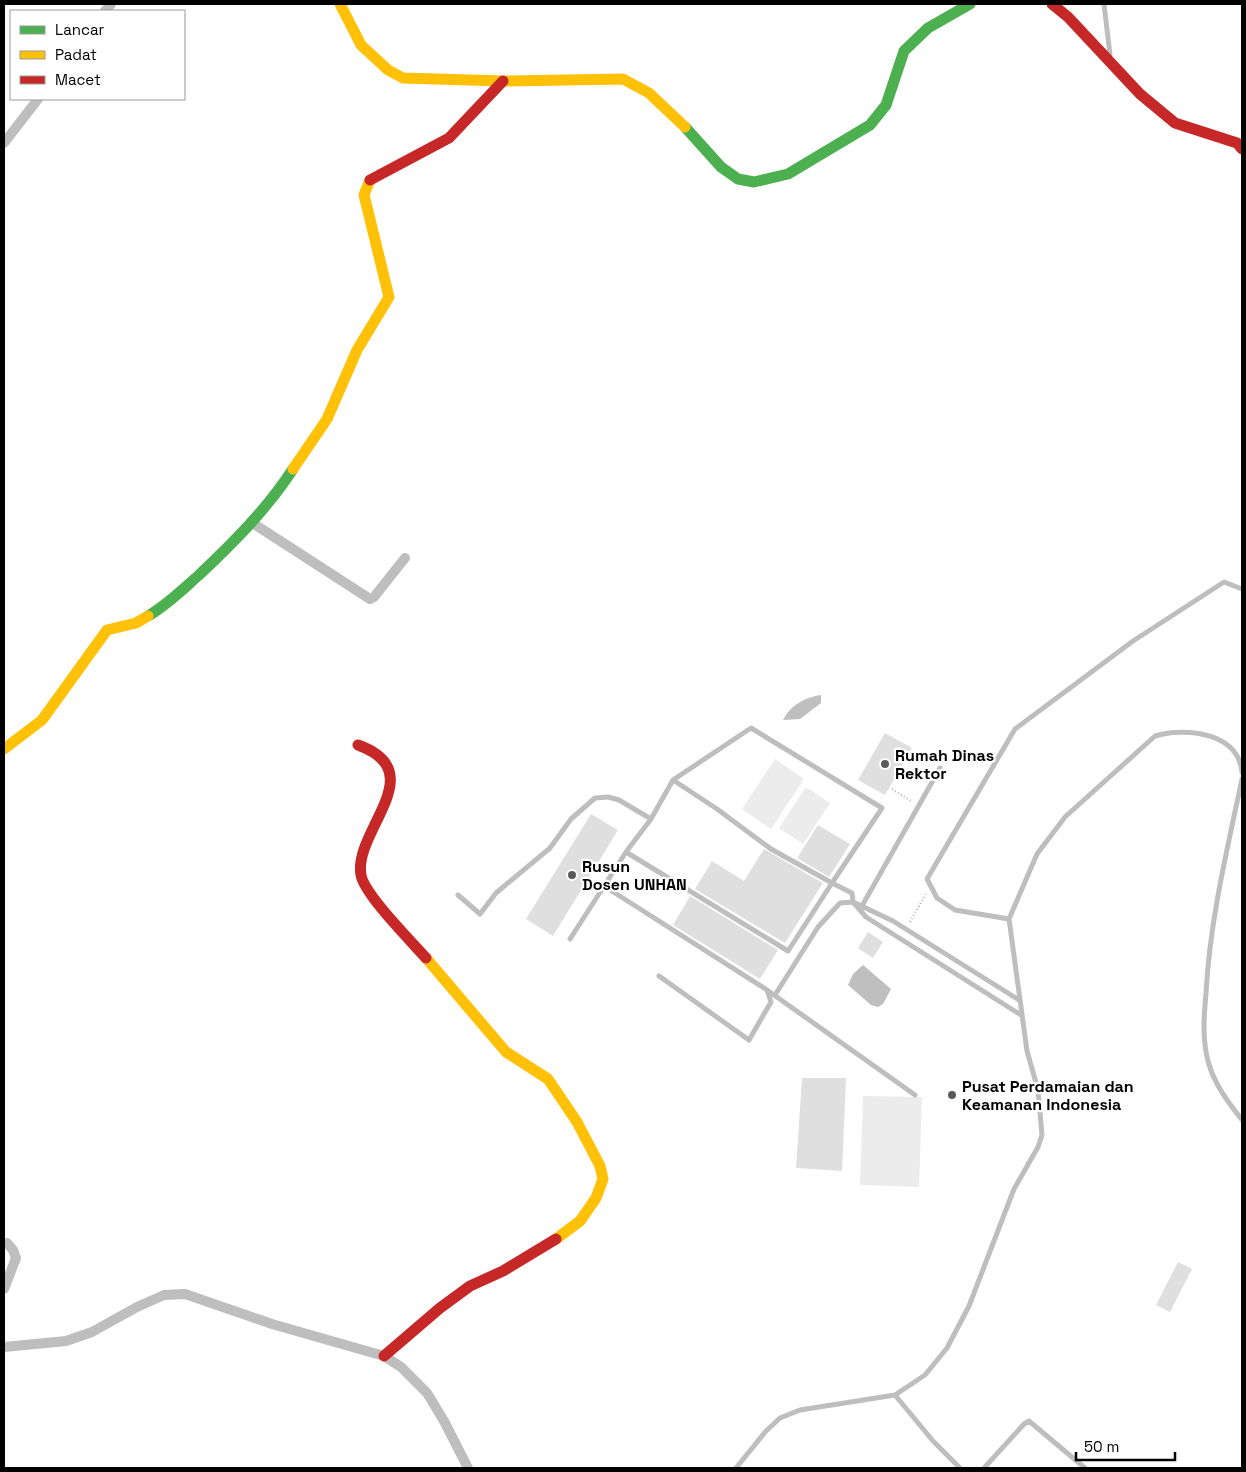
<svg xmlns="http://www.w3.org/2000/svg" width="1246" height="1472" viewBox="0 0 1246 1472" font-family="'Space Grotesk',sans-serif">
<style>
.green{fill:#ececec}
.water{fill:#bfbfbf}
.building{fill:#dfdfdf}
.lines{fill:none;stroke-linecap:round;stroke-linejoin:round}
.path{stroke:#b9b9b9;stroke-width:2.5;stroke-dasharray:1 2.5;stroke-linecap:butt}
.lane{stroke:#bebebe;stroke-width:5}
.street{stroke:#bebebe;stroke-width:10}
.fast{stroke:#4caf50;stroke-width:11}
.slow{stroke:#ffc107;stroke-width:11}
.jam{stroke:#c62828;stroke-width:11}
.poi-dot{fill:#595959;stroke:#fff;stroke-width:2}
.labels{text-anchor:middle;stroke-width:4.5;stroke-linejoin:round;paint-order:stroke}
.poi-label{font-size:16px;font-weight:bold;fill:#000;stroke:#fff;text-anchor:start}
</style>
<rect width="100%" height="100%" fill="#fff"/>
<path class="green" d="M 775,759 L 804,779 L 771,829 L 742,809 Z
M 806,787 L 830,803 L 803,844 L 779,828 Z
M 863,1096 L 922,1097 L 919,1187 L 860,1185 Z"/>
<path class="water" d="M 821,695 L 821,703 L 800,719 L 783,720 C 790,705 806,697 821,695 Z
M 863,965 L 891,989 L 883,1004 L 878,1007 L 871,1005 L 848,985 L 853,974 Z"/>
<path class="building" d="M 885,733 L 912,748 L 885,795 L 858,780 Z
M 591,814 L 618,830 L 553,936 L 526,919 Z
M 818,825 L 850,844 L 829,877 L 797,858 Z
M 764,849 L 823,883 L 785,943 L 695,889 L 712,861 L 744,881 Z
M 690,896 L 778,950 L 760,979 L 673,925 Z
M 868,932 L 883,942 L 873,958 L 858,948 Z
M 802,1078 L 846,1078 L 842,1171 L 796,1168 Z
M 1178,1262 L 1192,1269 L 1170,1312 L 1156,1305 Z"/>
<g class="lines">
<path class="path" d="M 892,789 L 911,801
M 910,922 L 926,894"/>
<path class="lane" d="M 1104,4 L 1110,55
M 1242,779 C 1227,850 1210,920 1206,993 C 1204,1016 1202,1038 1208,1061 C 1214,1084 1228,1102 1242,1120
M 626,852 L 651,819 L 673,780 L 717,809 L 771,849 L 832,883 L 882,808 L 751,728 L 673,780
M 604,886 L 767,990 L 915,1095
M 458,895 L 480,914 L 496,893 L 550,848 L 571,819 L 595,798 L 608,797 L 619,800 L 651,819
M 862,906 L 940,768
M 1009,919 L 955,910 L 937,898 L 927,879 L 1015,729 L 1133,641 L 1224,582 L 1242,589
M 570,939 L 626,852 L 788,951 L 832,883 L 852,893 L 853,902 L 866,917 L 1021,1015
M 659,976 L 749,1040 L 771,1002 L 767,990
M 775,995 L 818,927 L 840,903 L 853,902 L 893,921 L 1019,1000
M 895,1395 L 933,1441 L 960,1468
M 736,1468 L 766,1431 L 780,1418 L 800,1410 L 895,1395 L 925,1375 L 947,1348 L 969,1306 L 1014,1189 L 1038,1147 L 1042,1135 L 1038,1090 L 1027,1051 L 1009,919 L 1037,854 L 1065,817 L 1155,736 C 1185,727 1238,732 1242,772
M 984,1468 L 1024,1424 L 1029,1421 L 1085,1468"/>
<path class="street" d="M 105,11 L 111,4
M 4,143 L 38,99
M 251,522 L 370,599 L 374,597 L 405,558
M 4,1289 L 16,1258 L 13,1250 L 7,1243
M 4,1347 L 66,1341 L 92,1332 L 137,1307 L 164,1295 L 185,1294 L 272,1324 L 384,1356 L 401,1367 L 427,1393 L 444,1421 L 468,1468"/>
<path class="fast" d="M 685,127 L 721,167 L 738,179 L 754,182 L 788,174 L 870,125 L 886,105 L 904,51 L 928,28 L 970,4
M 148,616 C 167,605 182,590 199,575 C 233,543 267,509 293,469"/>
<path class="slow" d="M 340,4 L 361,45 L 388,70 L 403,78 L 503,81 L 623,79 L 649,93 L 685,127
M 293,469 L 327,419 L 357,350 L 389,297 L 364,195 L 370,180
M 4,749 L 42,720 L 107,630 L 136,623 L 148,616
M 426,958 L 506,1052 L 548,1079 L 577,1122 L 600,1166 L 603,1179 L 596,1198 L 580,1221 L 556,1239"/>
<path class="jam" d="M 1052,4 L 1068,17 L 1140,94 L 1175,123 L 1237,143 L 1242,149
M 370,180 L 449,138 L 503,81
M 358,745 C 433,772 353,831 361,875 C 364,894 411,941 426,958
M 384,1356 L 440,1308 L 470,1286 L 503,1271 L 556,1239"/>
</g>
<g class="poi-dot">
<circle cx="885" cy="764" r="5"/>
<circle cx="572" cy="875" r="5"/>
<circle cx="952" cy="1095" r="5"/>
</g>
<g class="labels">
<g class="poi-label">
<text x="895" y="761">Rumah Dinas<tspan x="895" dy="18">Rektor</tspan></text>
<text x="582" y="872">Rusun<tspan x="582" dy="18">Dosen UNHAN</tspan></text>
<text x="962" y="1092">Pusat Perdamaian dan<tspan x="962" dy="18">Keamanan Indonesia</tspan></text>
</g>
</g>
<rect width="1246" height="1472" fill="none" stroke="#000000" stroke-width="10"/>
<rect x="10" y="10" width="175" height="90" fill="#ffffff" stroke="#999999"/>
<rect x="20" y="26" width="25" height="8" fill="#4caf50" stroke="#999999"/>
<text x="55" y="35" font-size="15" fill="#000000">Lancar</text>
<rect x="20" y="51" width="25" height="8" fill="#ffc107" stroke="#999999"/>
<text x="55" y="60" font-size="15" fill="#000000">Padat</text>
<rect x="20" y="76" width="25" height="8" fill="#c62828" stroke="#999999"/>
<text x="55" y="85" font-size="15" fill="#000000">Macet</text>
<path d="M1076 1452v8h99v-8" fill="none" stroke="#000000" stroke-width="2.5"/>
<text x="1084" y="1452" font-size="15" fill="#000000" stroke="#ffffff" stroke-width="4" paint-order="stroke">50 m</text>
</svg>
